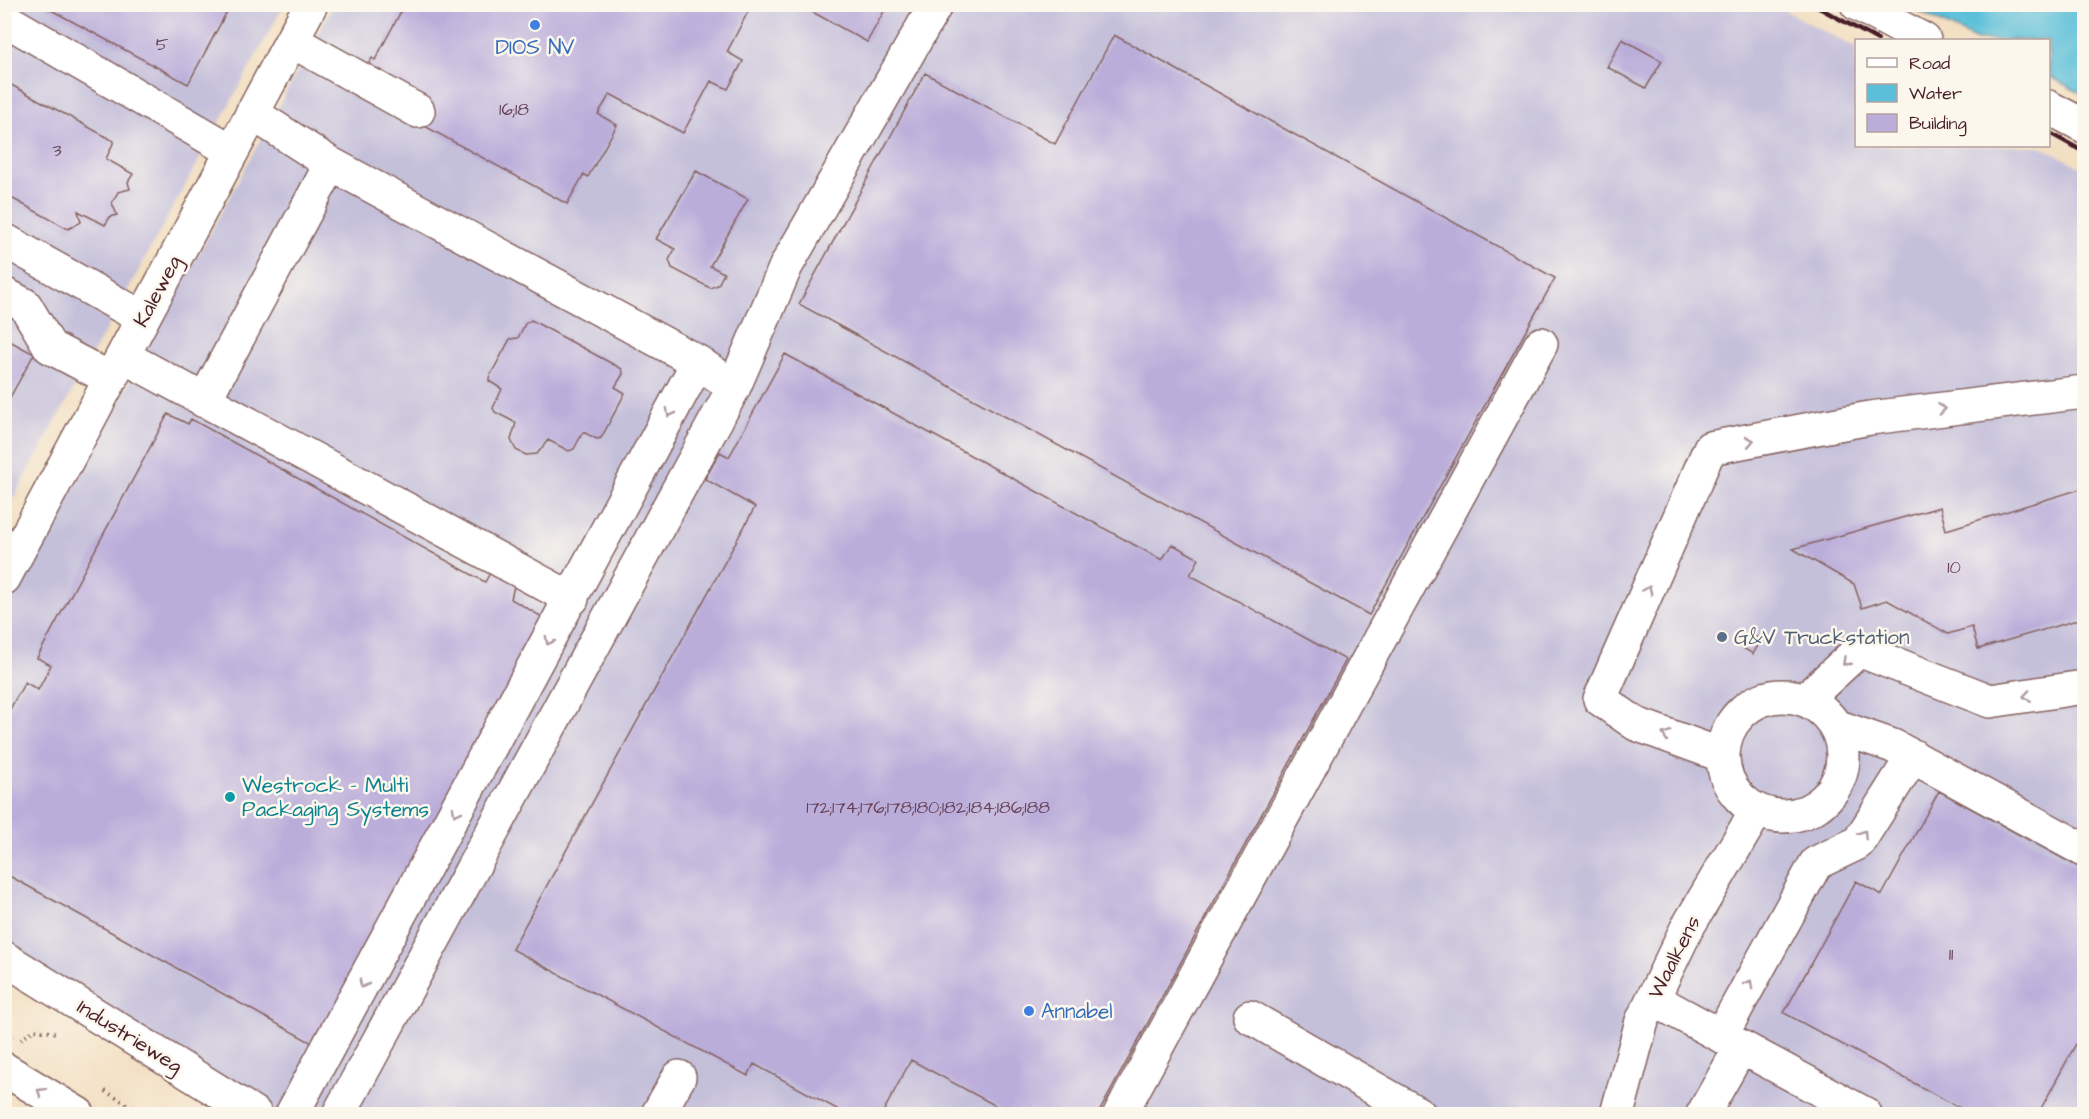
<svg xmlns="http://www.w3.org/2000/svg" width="2089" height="1119" viewBox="0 0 2089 1119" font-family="'Architects Daughter',sans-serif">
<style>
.industrial{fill:#c5c0da}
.water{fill:#5bbfd9;stroke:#526f82;stroke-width:1.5}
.building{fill:#bbadda}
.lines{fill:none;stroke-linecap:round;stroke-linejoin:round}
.minor-casing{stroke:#85625f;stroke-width:36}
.highway-casing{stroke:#85625f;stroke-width:36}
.path{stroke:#85625f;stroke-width:4;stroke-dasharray:1.5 4.5;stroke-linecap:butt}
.minor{stroke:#fff;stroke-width:33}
.highway{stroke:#fff;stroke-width:33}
.rail{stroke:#4a1f2b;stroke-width:4.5}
.oneway{stroke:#ae9aa0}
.shop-dot{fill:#3f7fe0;stroke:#fbf7ec;stroke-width:2}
.service-dot{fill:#5c6f8a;stroke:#fbf7ec;stroke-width:2}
.culture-dot{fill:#0f9aa8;stroke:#fbf7ec;stroke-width:2}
.labels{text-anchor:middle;stroke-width:5;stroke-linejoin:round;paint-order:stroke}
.number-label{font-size:18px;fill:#664257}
.shop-label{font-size:21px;fill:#366cbe;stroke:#fbf7ec}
.street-label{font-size:21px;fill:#4a1f2b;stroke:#fbf7ec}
.service-label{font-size:21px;fill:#4e5e75;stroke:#fbf7ec;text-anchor:start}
.culture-label{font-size:21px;fill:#0d838f;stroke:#fbf7ec;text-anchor:start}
</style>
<rect width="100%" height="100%" fill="#fbf7ec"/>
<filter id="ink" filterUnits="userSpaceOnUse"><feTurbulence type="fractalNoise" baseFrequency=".0167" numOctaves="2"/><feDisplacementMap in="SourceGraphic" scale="12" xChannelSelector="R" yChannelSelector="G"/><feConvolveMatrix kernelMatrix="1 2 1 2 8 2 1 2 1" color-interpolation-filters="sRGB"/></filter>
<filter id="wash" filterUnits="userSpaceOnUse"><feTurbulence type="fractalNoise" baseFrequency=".008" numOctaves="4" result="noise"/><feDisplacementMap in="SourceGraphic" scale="24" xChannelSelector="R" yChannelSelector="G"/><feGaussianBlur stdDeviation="1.35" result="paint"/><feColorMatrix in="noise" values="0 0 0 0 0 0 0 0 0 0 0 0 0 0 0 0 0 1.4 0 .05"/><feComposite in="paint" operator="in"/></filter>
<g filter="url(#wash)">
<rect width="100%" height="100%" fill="#f2dec0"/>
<path class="industrial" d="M 5,5 L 284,5 L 5,514 Z
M 333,5 L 1774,5 L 1856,48 L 1856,146 L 2040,146 L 2084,169 L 2084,1114 L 273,1114 L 5,947 L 4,615 Z"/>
<path class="water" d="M 1905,5 L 2084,5 L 2084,95 L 2049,76 L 2048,40 L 1977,40 Z"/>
<g id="blocks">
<path class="building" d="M 40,4 L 231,4 L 188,84 Z
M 405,4 L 752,4 L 727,52 L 743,61 L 728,89 L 711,81 L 683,133 L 610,94 L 598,114 L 617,125 L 588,177 L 584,174 L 567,204 L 419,123 L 366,69 L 372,58 L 375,60 Z
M 798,4 L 888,4 L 867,42 Z
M 1114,35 L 1555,278 L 1369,615 L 799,304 L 925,73 L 1055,144 Z
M 1622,39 L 1662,61 L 1646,88 L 1607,67 Z
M 4,81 L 114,141 L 106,159 L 133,174 L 128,182 L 130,189 L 118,192 L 112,203 L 117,215 L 110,217 L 105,225 L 78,211 L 81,222 L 68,229 L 4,194 Z
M 696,171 L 748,199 L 710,266 L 724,273 L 718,285 L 710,288 L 672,268 L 669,260 L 675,249 L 656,239 Z
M 531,320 L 622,369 L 623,374 L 615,387 L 625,393 L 601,438 L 597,439 L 583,432 L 574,449 L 569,451 L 548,440 L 537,454 L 526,455 L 516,450 L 511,440 L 516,423 L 495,412 L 493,408 L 502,389 L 489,381 L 489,378 L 510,339 L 518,338 L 525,324 Z
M 4,338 L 34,354 L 4,408 Z
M 785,354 L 1162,560 L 1172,544 L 1199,559 L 1190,575 L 1346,660 L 1098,1114 L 1011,1114 L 911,1060 L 882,1114 L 846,1114 L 754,1064 L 748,1076 L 512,949 L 755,507 L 705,479 L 720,452 L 729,457 Z
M 168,414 L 188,424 L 191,419 L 485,582 L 495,564 L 514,586 L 511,599 L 549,621 L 321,1048 L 4,873 L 4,720 L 25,682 L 38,690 L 51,665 L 37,658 Z
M 2084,488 L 2084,618 L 1978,649 L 1972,627 L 1948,634 L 1887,600 L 1862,608 L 1854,584 L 1793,549 L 1940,507 L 1946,530 Z
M 1751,634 L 1761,640 L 1753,654 L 1743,648 Z
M 1939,791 L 2084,870 L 2084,1029 L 2038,1114 L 1971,1114 L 1784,1013 L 1856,881 L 1882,895 Z"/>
</g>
</g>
<g filter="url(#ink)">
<use href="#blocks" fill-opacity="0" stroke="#85625f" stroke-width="1.5"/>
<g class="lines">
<g class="minor-casing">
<path id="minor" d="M 1857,4 L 1924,40
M 6,20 L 232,151
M 292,41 L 418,111
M 2048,107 L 2084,126
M 331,164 L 698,362 L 734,387 L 339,1114
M 4,240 L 143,318
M 4,294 L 25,305 L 50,347 L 111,379
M 123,356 L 572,599
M 734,387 L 786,266 L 936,4
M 204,401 L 331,164 L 252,113
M 4,578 L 311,4
M1723 756a60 60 0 1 1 120 0a60 60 0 1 1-120 0Z
M 1806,699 L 1859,650 L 1990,701 L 2084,687
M 1836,726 L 1893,746 L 2084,850
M 1721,755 L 1636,724 L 1600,699 L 1710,448 L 1870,418 L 2084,392
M 4,958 L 255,1114
M 1653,999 L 1865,1114
M 1250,1017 L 1419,1114
M 1721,1036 L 1816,863 L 1858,843 L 1913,756
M 292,1114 L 698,362
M 658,1114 L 679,1077
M 1120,1114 L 1541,344
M 1617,1114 L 1642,1021 L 1687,928 L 1757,810
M 1703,1114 L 1741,1047"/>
</g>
<g class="highway-casing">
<path id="highway" d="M 4,1069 L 78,1114"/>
</g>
<path class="path" d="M 4,1029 L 14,1036
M 21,1040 L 34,1030 L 58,1033
M 105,1091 L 143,1114"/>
<use href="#minor" class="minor"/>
<use href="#highway" class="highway"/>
<path class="rail" d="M 1812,4 L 1878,40
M 2048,132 L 2084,152"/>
</g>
<defs><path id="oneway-chevron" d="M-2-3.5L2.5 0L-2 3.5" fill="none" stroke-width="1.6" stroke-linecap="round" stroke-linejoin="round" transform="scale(1.5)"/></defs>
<g class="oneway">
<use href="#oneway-chevron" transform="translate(1942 409) rotate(-7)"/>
<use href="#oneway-chevron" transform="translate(670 413) rotate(118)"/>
<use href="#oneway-chevron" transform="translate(1750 441) rotate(-11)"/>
<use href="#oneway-chevron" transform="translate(1648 590) rotate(-66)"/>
<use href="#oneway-chevron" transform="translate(549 641) rotate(118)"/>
<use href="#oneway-chevron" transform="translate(1846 662) rotate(137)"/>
<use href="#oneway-chevron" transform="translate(2027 696) rotate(172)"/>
<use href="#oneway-chevron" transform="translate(1666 735) rotate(-160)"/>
<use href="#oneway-chevron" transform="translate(456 812) rotate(118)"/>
<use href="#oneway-chevron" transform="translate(1863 834) rotate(-57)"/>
<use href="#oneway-chevron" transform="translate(363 984) rotate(118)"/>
<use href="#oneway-chevron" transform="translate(1749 984) rotate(-61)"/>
<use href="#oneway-chevron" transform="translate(41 1092) rotate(-148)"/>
</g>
</g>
<g class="shop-dot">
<circle cx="535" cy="25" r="6"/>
<circle cx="1029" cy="1011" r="6"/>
</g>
<circle class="service-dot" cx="1722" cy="637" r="6"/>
<circle class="culture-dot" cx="230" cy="797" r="6"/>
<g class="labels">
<g class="number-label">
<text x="162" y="50">5</text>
<text x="514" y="115">16;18</text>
<text x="57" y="156">3</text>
<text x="1954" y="573">10</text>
<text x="928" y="813">172;174;176;178;180;182;184;186;188</text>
<text x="1951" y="960">11</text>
</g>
<g class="shop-label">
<text x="535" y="54">DIOS NV</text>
<text x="1041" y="1018" text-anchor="start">Annabel</text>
</g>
<g class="street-label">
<text transform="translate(157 291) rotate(-62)" y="7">Kaleweg</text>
<text transform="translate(1674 957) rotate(-63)" y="7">Waalkens</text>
<text transform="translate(130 1036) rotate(32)" y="7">Industrieweg</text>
</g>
<g class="service-label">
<text x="1734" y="644">G&amp;V Truckstation</text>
</g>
<g class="culture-label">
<text x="242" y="792">Westrock - Multi<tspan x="242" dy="24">Packaging Systems</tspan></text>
</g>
</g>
<rect width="2089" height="1119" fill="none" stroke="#fbf7ec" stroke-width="24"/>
<rect x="1855" y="39" width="195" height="108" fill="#fbf7ec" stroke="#b4a19f" stroke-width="1.5"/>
<rect x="1867" y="58" width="30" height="9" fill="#ffffff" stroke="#b4a19f" stroke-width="1.5"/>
<text x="1909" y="69" font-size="18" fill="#4a1f2b">Road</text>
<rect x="1867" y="84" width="30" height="18" fill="#5bbfd9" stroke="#b4a19f" stroke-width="1.5"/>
<text x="1909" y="99" font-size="18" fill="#4a1f2b">Water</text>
<rect x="1867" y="114" width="30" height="18" fill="#bbadda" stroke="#b4a19f" stroke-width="1.5"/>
<text x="1909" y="129" font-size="18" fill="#4a1f2b">Building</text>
</svg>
